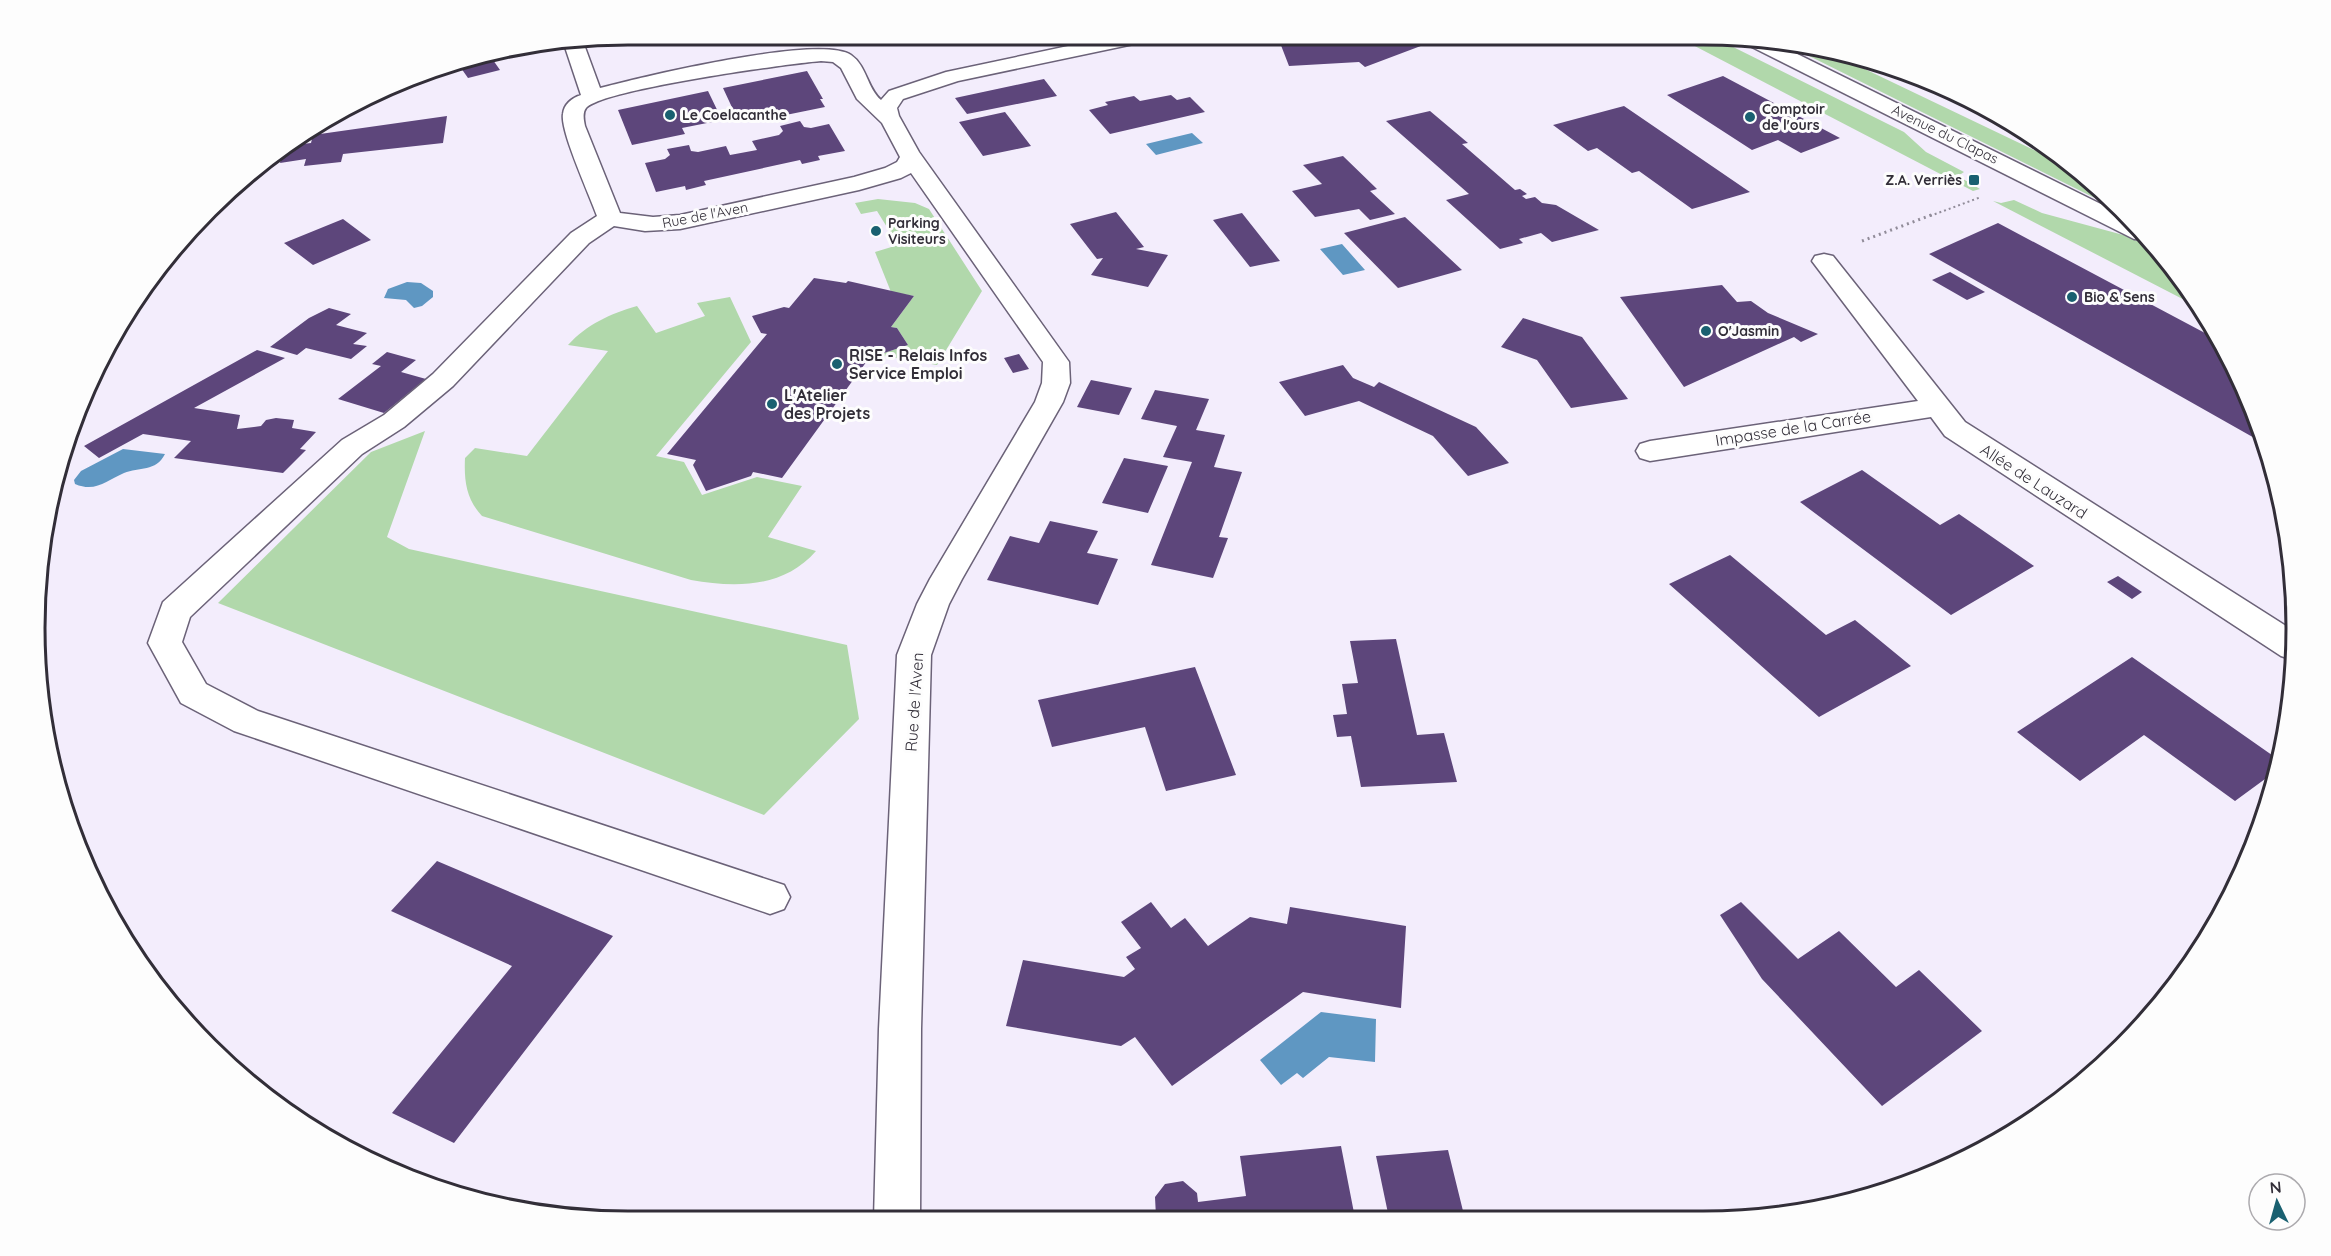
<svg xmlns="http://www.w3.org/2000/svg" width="2331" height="1256" viewBox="0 0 2331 1256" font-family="Quicksand,sans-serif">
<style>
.green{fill:#b1d8ab}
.water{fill:#5f97c2}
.building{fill:#5d467b}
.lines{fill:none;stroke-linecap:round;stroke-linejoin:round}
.minor-casing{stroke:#6b6278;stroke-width:3}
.major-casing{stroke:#6b6278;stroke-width:3}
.path-far1{stroke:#918c99;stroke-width:2;stroke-dasharray:2 3;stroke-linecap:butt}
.path{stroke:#918c99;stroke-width:3;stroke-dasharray:2 4;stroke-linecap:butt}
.minor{fill:#fff;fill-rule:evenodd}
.major{fill:#fff;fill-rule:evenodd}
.poi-dot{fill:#196070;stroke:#fdfdfd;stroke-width:2}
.labels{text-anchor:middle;stroke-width:6;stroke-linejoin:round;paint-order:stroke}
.far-poi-label{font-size:14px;font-weight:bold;fill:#322e38;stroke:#fdfdfd;text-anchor:start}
.far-street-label{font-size:14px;fill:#322e38;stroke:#fdfdfd}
.poi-label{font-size:16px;font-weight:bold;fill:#322e38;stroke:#fdfdfd;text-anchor:start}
.street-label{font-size:16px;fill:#322e38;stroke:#fdfdfd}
.rim{fill:none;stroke:#322e38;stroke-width:3}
</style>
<rect width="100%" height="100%" fill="#f3edfc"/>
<path class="green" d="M 1670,36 L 1711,36 L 1904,132 L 1926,152 L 1964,172 L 1958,176 L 1980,189 L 1973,191 L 1689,43 Z
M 1781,42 L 1825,50 L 2084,174 L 2094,182 L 2121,211 Z
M 878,199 L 915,203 L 929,209 L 982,291 L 937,365 L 878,355 L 908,345 L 897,328 L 891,327 L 914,296 L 891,292 L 875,252 L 898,245 L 877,211 L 861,214 L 855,203 Z
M 2014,200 L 2042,213 L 2127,236 L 2162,254 L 2174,266 L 2200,308 L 1993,201 L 2001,203 Z
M 730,297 L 751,342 L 656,456 L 684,462 L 702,495 L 757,477 L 802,486 L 768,537 L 816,551 C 784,588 736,588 691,580 L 482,516 C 466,499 464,480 465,458 L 475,448 L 527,456 L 608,351 L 568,345 C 587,324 610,314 637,306 L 656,333 L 705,316 L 697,303 Z
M 425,431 L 387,537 L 409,549 L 847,645 L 859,719 L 764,815 L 218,603 L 371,452 Z"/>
<path class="water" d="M 1192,133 L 1203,143 L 1156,155 L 1146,144 Z
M 1342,244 L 1365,270 L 1343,275 L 1320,249 Z
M 407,282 L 421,283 L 433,291 L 433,297 L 422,306 L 414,308 L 406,300 L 384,298 L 388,289 Z
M 123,449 L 165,454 C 156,472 139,467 124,473 C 107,480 96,493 75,484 L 74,480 L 81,471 Z
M 1321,1012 L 1376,1019 L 1375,1062 L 1329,1057 L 1303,1078 L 1297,1073 L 1281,1085 L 1260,1060 Z"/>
<path class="building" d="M 1277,35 L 1425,35 L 1424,38 L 1434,41 L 1365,67 L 1359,62 L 1289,66 Z
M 493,60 L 500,70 L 468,78 L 461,68 Z
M 807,71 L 823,99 L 820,99 L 825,107 L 776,117 L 771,109 L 736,116 L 723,88 Z
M 1723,76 L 1840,138 L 1801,153 L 1778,140 L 1752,150 L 1667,95 Z
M 1044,79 L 1057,96 L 967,114 L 955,98 Z
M 708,91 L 722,120 L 682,128 L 685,134 L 632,145 L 618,110 Z
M 1171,95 L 1177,100 L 1190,97 L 1205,112 L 1110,134 L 1089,110 L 1108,105 L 1105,102 L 1134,96 L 1140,101 Z
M 1624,106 L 1744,188 L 1750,192 L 1692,209 L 1639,171 L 1632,173 L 1597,148 L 1588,151 L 1553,125 Z
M 1430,111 L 1468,143 L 1462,144 L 1515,190 L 1520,189 L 1527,194 L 1522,196 L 1526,199 L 1535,197 L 1542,203 L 1556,205 L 1599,230 L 1552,242 L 1541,233 L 1519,239 L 1523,243 L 1500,249 L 1446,200 L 1469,194 L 1386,121 Z
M 1005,112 L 1031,146 L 983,156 L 959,122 Z
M 447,116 L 443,143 L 343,154 L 341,162 L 304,166 L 306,159 L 280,163 L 285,146 L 311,143 L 313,135 Z
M 800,121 L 804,127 L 811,128 L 829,124 L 845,151 L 818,156 L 820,160 L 802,164 L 800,160 L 704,181 L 706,185 L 686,190 L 685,186 L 656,192 L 645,163 L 665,159 L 670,155 L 667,149 L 689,145 L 691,151 L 698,152 L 726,146 L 730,155 L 757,150 L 752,141 L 779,135 L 783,131 L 780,126 Z
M 1343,156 L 1377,189 L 1370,191 L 1395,214 L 1370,220 L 1359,209 L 1315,217 L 1292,191 L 1322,184 L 1303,165 Z
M 1116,212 L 1144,247 L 1136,249 L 1168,255 L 1148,287 L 1091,275 L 1103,258 L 1097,259 L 1070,224 Z
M 1242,213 L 1280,261 L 1250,267 L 1213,220 Z
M 1405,217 L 1462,270 L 1398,288 L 1344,233 Z
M 343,219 L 371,240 L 313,265 L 284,243 Z
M 1998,223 L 2220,341 L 2235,365 L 2265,444 L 1929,254 Z
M 1950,272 L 1985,292 L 1967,300 L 1932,280 Z
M 814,278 L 846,283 L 848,281 L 914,296 L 891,327 L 897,328 L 908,345 L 878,355 L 872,354 L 782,478 L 753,472 L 751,476 L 706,491 L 693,465 L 696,460 L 667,454 L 767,334 L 761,333 L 752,316 L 784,307 L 789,308 Z
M 1722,285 L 1737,302 L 1751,301 L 1768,313 L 1818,334 L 1801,342 L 1794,337 L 1684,387 L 1620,297 Z
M 329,308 L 351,314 L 336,325 L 367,333 L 353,344 L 367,346 L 351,359 L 306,348 L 297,355 L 270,347 L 309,318 Z
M 1523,318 L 1582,337 L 1628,399 L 1571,408 L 1537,360 L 1501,347 Z
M 257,350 L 285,358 L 194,408 L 240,415 L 237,429 L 261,426 L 266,420 L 276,418 L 294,420 L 292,428 L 316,432 L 300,449 L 306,450 L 283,473 L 174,458 L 191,441 L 143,434 L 99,458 L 84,446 Z
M 387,352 L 416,360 L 401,372 L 426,379 L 384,413 L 338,399 L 381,366 L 372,364 Z
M 1019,354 L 1029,369 L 1013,373 L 1004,358 Z
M 1343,365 L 1353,378 L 1374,387 L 1379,382 L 1476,427 L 1509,463 L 1468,476 L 1433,436 L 1359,401 L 1305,416 L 1279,382 Z
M 1091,380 L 1132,388 L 1119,415 L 1077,407 Z
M 1155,390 L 1209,399 L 1196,430 L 1225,435 L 1214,467 L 1242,472 L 1219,537 L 1228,538 L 1213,578 L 1151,565 L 1192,462 L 1163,457 L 1177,426 L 1141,419 Z
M 1124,458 L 1168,466 L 1148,513 L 1102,503 Z
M 1862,470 L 1940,525 L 1959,514 L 2034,566 L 1951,615 L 1800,502 Z
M 1050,521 L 1098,531 L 1087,553 L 1118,559 L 1098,605 L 987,580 L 1010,536 L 1039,543 Z
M 1730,555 L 1826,635 L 1855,620 L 1911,666 L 1819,717 L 1669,584 Z
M 2118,576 L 2142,592 L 2132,599 L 2107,582 Z
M 1396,639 L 1417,735 L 1444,733 L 1457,782 L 1361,787 L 1351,736 L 1337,737 L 1333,715 L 1347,714 L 1342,684 L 1358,683 L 1350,641 Z
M 2132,657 L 2279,760 L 2276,771 L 2235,801 L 2144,735 L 2080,781 L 2017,732 Z
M 1195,667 L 1236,775 L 1166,791 L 1145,727 L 1052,747 L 1038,700 Z
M 437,861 L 613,936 L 454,1143 L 392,1113 L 512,966 L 391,911 Z
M 1151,902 L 1171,928 L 1185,918 L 1208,946 L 1250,917 L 1287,924 L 1290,907 L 1406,926 L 1401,1008 L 1303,992 L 1172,1086 L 1135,1037 L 1121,1046 L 1006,1026 L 1023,960 L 1124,977 L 1135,969 L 1126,957 L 1141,948 L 1121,922 Z
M 1741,902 L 1798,959 L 1839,931 L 1896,987 L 1919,970 L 1982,1031 L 1882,1106 L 1762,979 L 1720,915 Z
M 1341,1146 L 1355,1218 L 1156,1217 L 1155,1197 L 1165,1184 L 1183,1181 L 1197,1193 L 1198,1202 L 1246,1196 L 1240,1156 Z
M 1448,1150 L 1464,1215 L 1389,1218 L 1376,1156 Z"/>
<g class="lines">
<g class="minor-casing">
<path id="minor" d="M 1120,35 L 1158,35 L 1155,39 L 1148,41 L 958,81 L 903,99 L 897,108 L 899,116 L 919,152 L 1069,362 L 1070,383 L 1063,402 L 962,579 L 949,604 L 931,655 L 921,1029 L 920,1219 L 874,1219 L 879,1029 L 897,655 L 917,604 L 930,579 L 1035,402 L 1042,383 L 1043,362 L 911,173 L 901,178 L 859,190 L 680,229 L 645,231 L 614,226 L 589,243 L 453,386 L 404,427 L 362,454 L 190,617 L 182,642 L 206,684 L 258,711 L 784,885 L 790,897 L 784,909 L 770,914 L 234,731 L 181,703 L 148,643 L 163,602 L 342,440 L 384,415 L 433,374 L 571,233 L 597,216 C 590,196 560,131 563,114 C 564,104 572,98 581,95 L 563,41 L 582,39 L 600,88 C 642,77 819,34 851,55 C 867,66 867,88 881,100 L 889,91 L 946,72 ZM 821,61 L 833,62 L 841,68 L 857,99 L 882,123 L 900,157 L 897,162 L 885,168 L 854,177 L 680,215 L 653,217 L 620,213 L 585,126 C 584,121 582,113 586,108 C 604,89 786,64 821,61 Z
M 1824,254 L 1833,256 L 1965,422 L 2294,631 L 2293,660 L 2281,656 L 1945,436 L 1931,417 L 1650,461 L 1640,458 L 1636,451 L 1640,444 L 1650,441 L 1918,401 L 1812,261 L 1815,256 Z"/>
</g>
<g class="major-casing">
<path id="major" d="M 1735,36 L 1769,40 L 2127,217 L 2149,240 L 2134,239 L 1738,40 Z"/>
</g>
<path class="path-far1" d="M 1930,216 L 1981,197"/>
<path class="path" d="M 1862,241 L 1934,214"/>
<use href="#minor" class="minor"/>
<use href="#major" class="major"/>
</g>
<g class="poi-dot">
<circle cx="670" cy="115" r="6"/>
<circle cx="1750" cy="117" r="6"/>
<rect x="1968" y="174" width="12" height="12" rx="3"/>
<circle cx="876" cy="231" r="6"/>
<circle cx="2072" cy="297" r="6"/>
<circle cx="1706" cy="331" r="6"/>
<circle cx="837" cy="364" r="6"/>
<circle cx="772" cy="404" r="6"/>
</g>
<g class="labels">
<g class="far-poi-label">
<text x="1762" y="114">Comptoir<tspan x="1762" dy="16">de l'ours</tspan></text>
<text x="682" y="120">Le Coelacanthe</text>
<text x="1962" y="185" text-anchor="end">Z.A. Verriès</text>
<text x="888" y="228">Parking<tspan x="888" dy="16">Visiteurs</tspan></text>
<text x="2084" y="302">Bio &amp; Sens</text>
<text x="1718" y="336">O'Jasmin</text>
</g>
<g class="far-street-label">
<text transform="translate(1945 134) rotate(26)" y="5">Avenue du Clapas</text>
<text transform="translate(705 215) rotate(-11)" y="5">Rue de l'Aven</text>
</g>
<g class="poi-label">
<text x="849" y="361">RISE - Relais Infos<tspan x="849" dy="18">Service Emploi</tspan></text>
<text x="784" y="401">L'Atelier<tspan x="784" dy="18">des Projets</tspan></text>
</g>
<g class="street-label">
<text transform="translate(1793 428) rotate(-9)" y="6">Impasse de la Carrée</text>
<text transform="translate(2034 481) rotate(33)" y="6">Allée de Lauzard</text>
<text transform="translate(914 702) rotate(-86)" y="6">Rue de l'Aven</text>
</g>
</g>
<path d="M0 0H2331V1256H0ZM628 45H1703A583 583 0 0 1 2286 628V628A583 583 0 0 1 1703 1211H628A583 583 0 0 1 45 628V628A583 583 0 0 1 628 45Z" fill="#fdfdfd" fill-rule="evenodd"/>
<path class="rim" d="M628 45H1703A583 583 0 0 1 2286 628V628A583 583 0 0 1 1703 1211H628A583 583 0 0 1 45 628V628A583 583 0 0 1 628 45Z"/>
<g transform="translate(2277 1202) rotate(355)"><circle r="28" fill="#fdfdfd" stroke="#acaaae" stroke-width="1.5"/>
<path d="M0-4.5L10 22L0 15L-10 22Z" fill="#196070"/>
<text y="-9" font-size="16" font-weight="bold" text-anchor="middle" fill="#322e38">N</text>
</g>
</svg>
